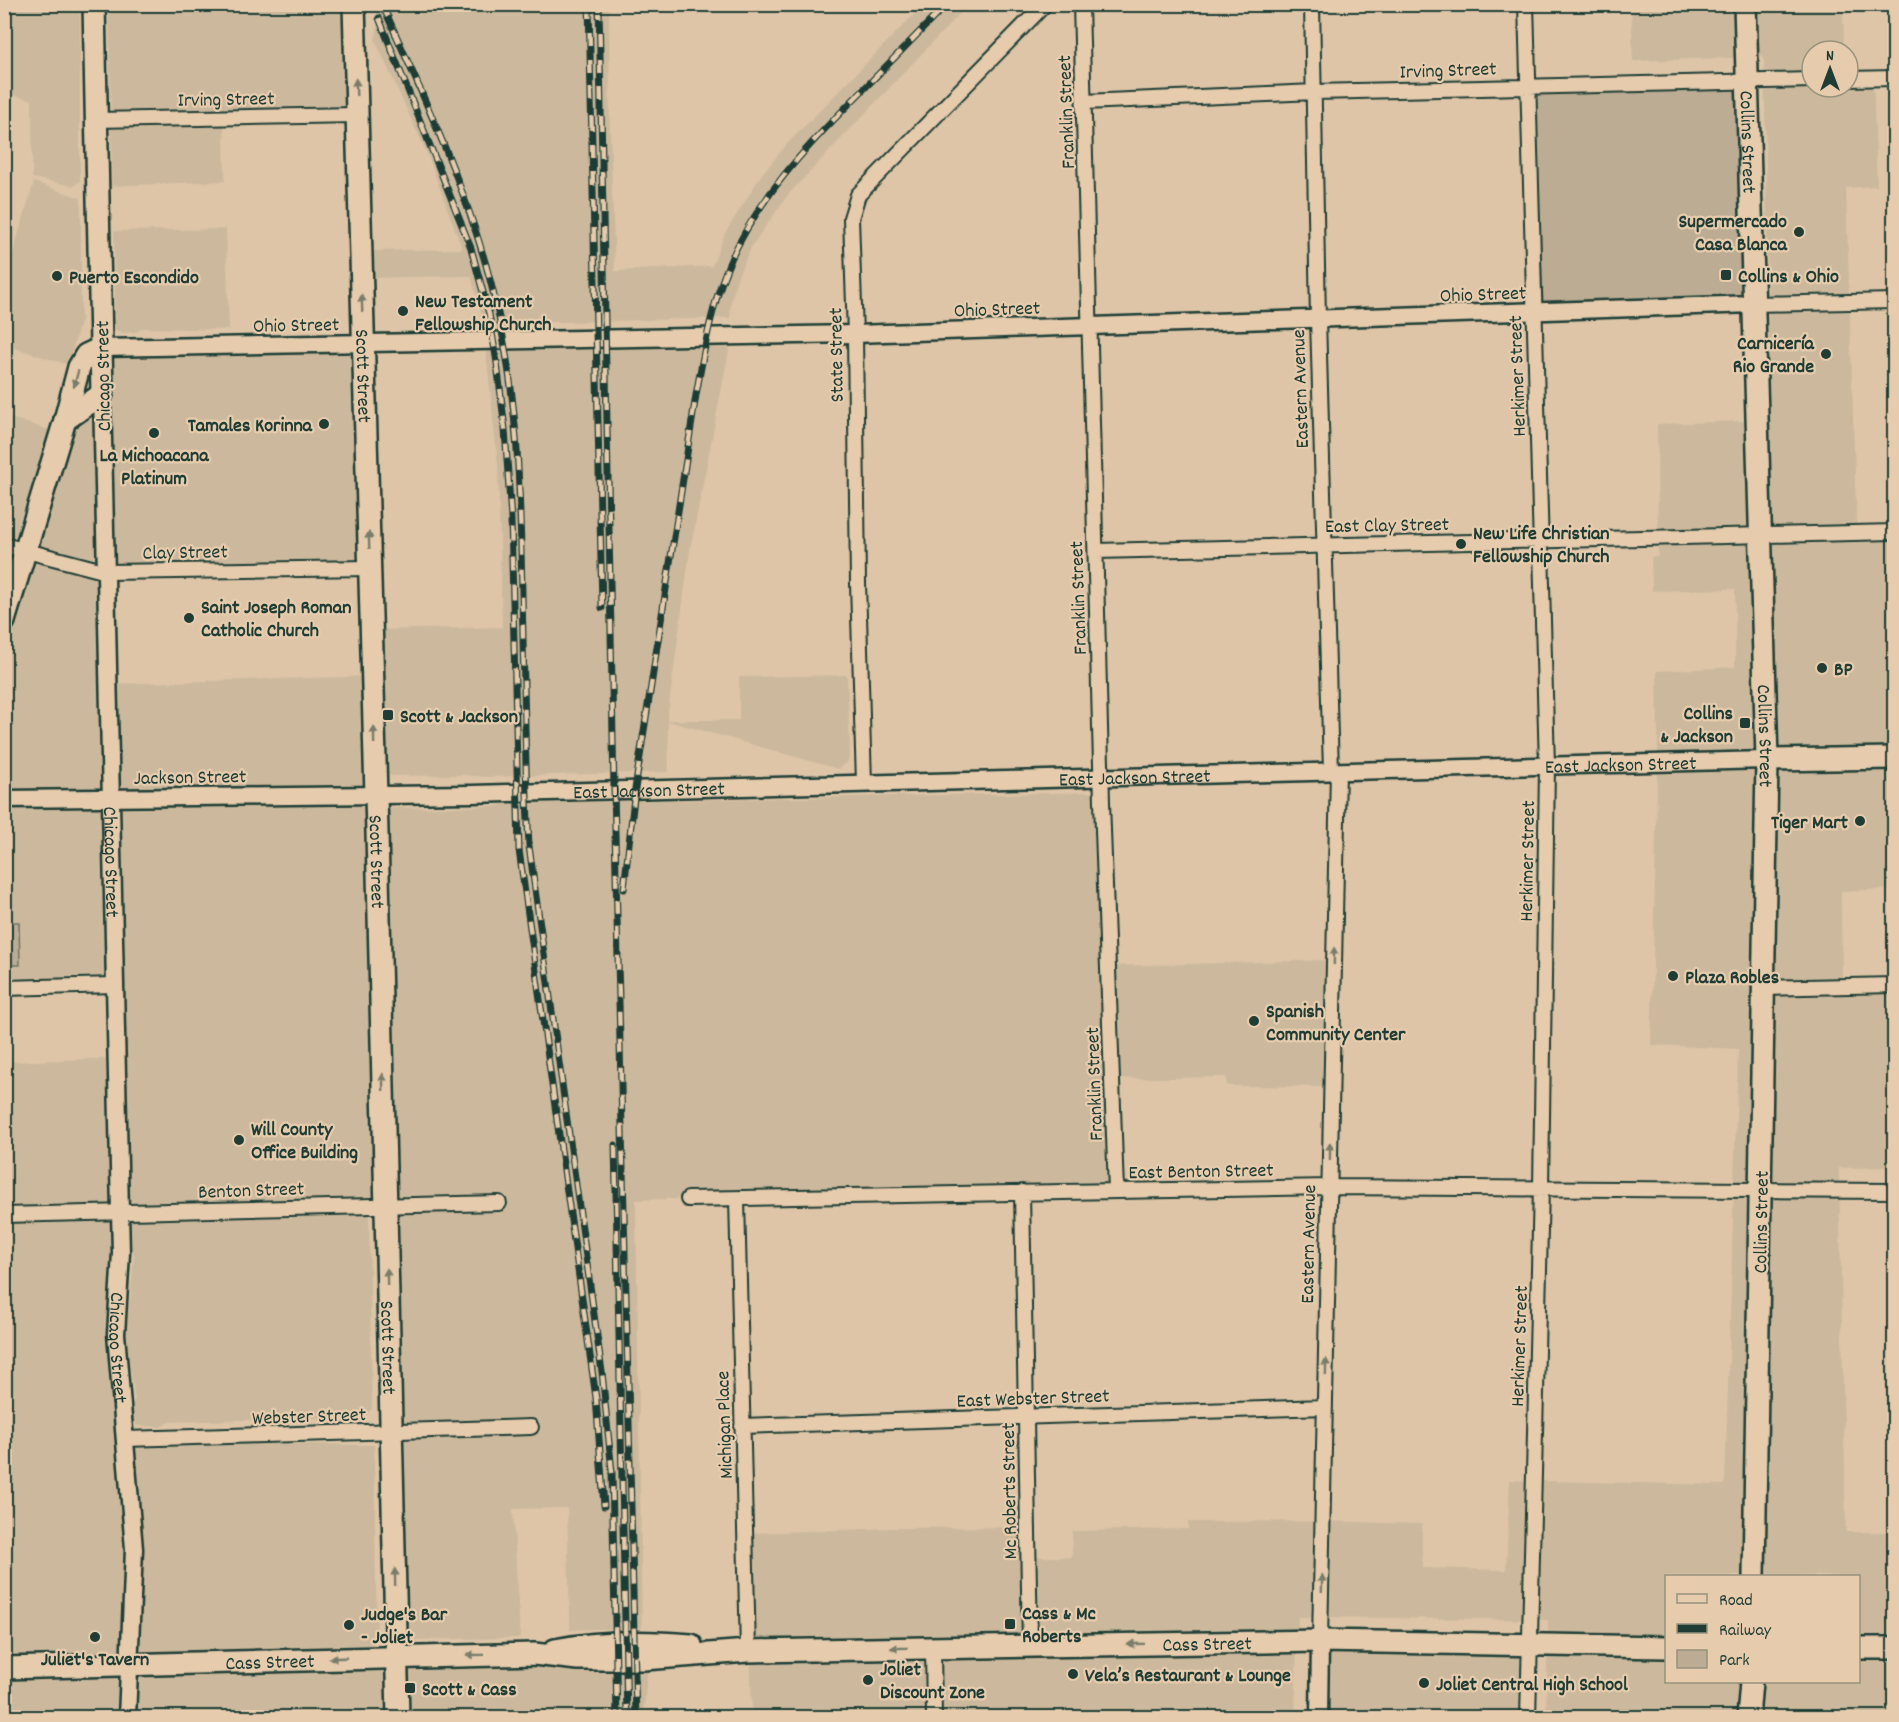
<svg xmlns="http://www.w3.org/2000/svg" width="1899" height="1722" viewBox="0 0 1899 1722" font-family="Dekko,sans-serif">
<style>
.built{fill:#ccb99d;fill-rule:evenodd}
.green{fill:#bbac93;stroke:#6d7464;stroke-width:1.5}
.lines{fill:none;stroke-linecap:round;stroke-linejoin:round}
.minor-casing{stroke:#1f3d34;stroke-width:18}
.tertiary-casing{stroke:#1f3d34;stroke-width:21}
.primary-casing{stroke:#1f3d34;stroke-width:26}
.minor{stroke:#e6cbad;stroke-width:14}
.tertiary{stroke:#e6cbad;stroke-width:16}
.primary{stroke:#e6cbad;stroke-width:21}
.rail-casing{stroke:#1f3d34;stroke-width:7}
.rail{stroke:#e6cbad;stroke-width:4.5;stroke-dasharray:14;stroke-linecap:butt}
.oneway{fill:#797d6a}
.poi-dot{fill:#1f3d34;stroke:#e6cbad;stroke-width:2}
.labels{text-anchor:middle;stroke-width:4.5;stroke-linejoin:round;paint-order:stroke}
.street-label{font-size:20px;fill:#1f3d34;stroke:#e6cbad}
.poi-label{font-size:20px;font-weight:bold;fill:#1f3d34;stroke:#e6cbad;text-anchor:start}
</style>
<rect width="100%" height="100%" fill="#dec5a8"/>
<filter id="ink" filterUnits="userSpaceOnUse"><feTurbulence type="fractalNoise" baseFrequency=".0167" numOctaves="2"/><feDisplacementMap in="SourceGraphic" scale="12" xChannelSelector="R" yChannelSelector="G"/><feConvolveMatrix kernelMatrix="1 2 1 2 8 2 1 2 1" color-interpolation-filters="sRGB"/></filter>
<g filter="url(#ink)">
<path class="built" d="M 5,4 L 80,5 L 80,181 L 74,186 L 32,178 L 32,100 L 5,93 Z
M 486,4 L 609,5 L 610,128 L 615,271 L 712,266 L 725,233 L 762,174 L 787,144 L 923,5 L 968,5 L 787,196 L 752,246 L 737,278 L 731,303 L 730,318 L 482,324 L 482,317 L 471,276 L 364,278 L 363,251 L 462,249 L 428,156 L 375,40 L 377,31 L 377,5 L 406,5 L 418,14 Z
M 280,5 L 353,5 L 356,113 L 224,119 L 225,181 L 112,186 L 109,14 L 115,10 Z
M 1631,5 L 1843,5 L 1844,51 L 1812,51 L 1812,87 L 1848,87 L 1848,79 L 1873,78 L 1877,186 L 1846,188 L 1857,539 L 1894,538 L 1894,889 L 1841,891 L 1842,985 L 1894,983 L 1894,1167 L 1839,1168 L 1846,1532 L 1894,1532 L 1894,1717 L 1546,1717 L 1548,1620 L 1298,1617 L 1295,1717 L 752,1717 L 747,1533 L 891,1528 L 1033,1527 L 1033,1557 L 1072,1557 L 1072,1531 L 1188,1529 L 1188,1522 L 1321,1521 L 1422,1524 L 1422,1568 L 1506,1570 L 1510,1480 L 1725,1485 L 1738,1049 L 1651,1045 L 1658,742 L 1657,671 L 1735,667 L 1735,589 L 1652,591 L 1651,557 L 1658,556 L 1657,424 L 1770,420 L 1764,57 L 1633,61 ZM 1666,1576 L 1858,1576 L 1858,1682 L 1666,1682 Z
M 34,182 L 81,198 L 81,320 L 68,365 L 5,345 L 5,279 Z
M 226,229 L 229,330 L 142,328 L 137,332 L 123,333 L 115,330 L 114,231 Z
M 365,344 L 370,567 L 107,571 L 102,349 Z
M 730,346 L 690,551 L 667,720 L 739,720 L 739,677 L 847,675 L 850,754 L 847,763 L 838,769 L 668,721 L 669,772 L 486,777 L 463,775 L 392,776 L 386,773 L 376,678 L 375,795 L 111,797 L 109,684 L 375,676 L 375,630 L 502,627 L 498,467 L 486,351 Z
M 101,395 L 106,571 L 27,551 L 65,421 Z
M 5,416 L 59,433 L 5,618 Z
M 27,554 L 106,573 L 109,796 L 5,797 L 5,625 Z
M 1103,792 L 1107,966 L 1333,960 L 1329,1087 L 1227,1086 L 1226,1077 L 1110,1079 L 1112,1187 L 636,1200 L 642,1628 L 570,1630 L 567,1508 L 513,1509 L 520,1638 L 413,1640 L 407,1638 L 396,1209 L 369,1211 L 372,1409 L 363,1417 L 170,1422 L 160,1427 L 139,1426 L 131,1421 L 128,1409 L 135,1400 L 125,1337 L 125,1317 L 130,1301 L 134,1255 L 128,1238 L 112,799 L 375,797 L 380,908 L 388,814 L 391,808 L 495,806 L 508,803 Z
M 5,799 L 109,799 L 115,989 L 5,988 Z
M 115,1058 L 119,1210 L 132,1550 L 128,1663 L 5,1666 L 4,1062 Z
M 126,1441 L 374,1445 L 377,1641 L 370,1647 L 130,1663 Z
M 1325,1646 L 1526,1649 L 1524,1717 L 1322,1718 Z
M 395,1658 L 397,1717 L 5,1717 L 4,1670 Z
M 398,1659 L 648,1666 L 643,1717 L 399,1717 Z"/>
<path class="green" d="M 1745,84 L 1748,300 L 1543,308 L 1535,91 Z
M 5,922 L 19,922 L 20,965 L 5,965 Z"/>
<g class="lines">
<g class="minor-casing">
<path id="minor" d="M 1081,4 L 1102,802 L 1116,1191
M 1312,4 L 1318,319 L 1331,771
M 1526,4 L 1547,766 L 1541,1188 L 1528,1718
M 1848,79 L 1894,78
M 1084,102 L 1315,92 L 1812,80
M 96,120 L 357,115
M 1754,304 L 1894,301
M 4,545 L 107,572 L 370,568
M 1096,551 L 1894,532
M 864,783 L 858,583 L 855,334 L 851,218 L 858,195 L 1045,4
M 4,988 L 115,985
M 1763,988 L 1894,985
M 1022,1192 L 1030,1646
M 688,1199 L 1329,1187 L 1894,1191
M 737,1199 L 748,1651
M 4,1215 L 499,1203
M 742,1426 L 1325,1407
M 125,1439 L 531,1427
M 1320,1641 L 1338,771
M 933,1648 L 934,1718"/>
</g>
<g class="tertiary-casing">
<g id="tertiary">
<path d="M 101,348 L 855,334 L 1754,304"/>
<path id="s1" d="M 102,394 L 120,1212 L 121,1253 L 116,1334 L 134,1549 L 127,1718"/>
<path id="s2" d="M 4,799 L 472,794 L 1767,760"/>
<path d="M 1319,1718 L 1320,1641"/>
</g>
</g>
<g class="primary-casing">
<g id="primary">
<path id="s3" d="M 354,4 L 377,832 L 398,1718"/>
<path id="s4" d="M 1745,4 L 1767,760 L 1754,1576"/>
<path d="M 65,420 L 102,394 L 94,4"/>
<path d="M 4,621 L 65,420 L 79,367 L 86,355 L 101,348"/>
<path d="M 1767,760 L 1894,758"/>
<path d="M 1858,1648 L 1894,1648"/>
<path d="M 555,1650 C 599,1641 646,1641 691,1645"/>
<path id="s5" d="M 4,1668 L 534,1654 L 578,1659 L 644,1659 L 748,1651 L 1320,1641 L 1666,1647"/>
<path d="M 1748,1718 L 1751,1682"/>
</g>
</g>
<use href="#minor" class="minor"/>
<use href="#tertiary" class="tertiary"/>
<use href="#primary" class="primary"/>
<g class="rail-casing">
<path id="rail" d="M 382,4 C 427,104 475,206 498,313 C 519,405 520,499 522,593 C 524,677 525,762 529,846 L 602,1372 L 612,1472 L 617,1718
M 589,4 L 602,608
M 599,4 L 614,790 L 636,1718
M 379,18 L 471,248 L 489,314 L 497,363 L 505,429 L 511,519 L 519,850 L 596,1398 L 604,1506
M 624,889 L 635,789 L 696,395 C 704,351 711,307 728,266 C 757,199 806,147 857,96 C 887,65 917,35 947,4
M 615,1145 L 627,1718"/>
</g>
<use href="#rail" class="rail"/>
</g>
<defs><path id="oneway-solid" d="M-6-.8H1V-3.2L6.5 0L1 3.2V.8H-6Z" transform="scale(1.5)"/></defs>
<g class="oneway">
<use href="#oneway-solid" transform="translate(356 87) rotate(-92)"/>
<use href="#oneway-solid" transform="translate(362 303) rotate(-92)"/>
<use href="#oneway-solid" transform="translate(76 379) rotate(105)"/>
<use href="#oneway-solid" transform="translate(369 540) rotate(-92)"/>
<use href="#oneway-solid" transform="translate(374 735) rotate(-91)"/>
<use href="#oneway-solid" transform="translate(1334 956) rotate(-89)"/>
<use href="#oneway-solid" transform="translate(383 1082) rotate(-91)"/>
<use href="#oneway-solid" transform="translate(1330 1151) rotate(-89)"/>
<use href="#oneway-solid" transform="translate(387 1277) rotate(-91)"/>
<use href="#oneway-solid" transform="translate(1326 1367) rotate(-89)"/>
<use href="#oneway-solid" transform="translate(395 1577) rotate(-91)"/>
<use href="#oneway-solid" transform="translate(1322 1583) rotate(-89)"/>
<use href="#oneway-solid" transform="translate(1136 1644) rotate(179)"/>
<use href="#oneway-solid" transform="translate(899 1648) rotate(179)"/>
<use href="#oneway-solid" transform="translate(475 1655) rotate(179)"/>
<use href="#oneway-solid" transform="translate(338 1658) rotate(178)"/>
</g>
</g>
<g class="poi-dot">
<circle cx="1799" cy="232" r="6"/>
<rect x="1720" y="269" width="12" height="12" rx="3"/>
<circle cx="57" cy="276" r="6"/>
<circle cx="403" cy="311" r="6"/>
<circle cx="1826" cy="354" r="6"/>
<circle cx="324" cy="424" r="6"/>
<circle cx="154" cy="433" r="6"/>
<circle cx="1461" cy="544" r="6"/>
<circle cx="189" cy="618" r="6"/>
<circle cx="1822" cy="668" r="6"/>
<rect x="382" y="709" width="12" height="12" rx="3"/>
<rect x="1739" y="717" width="12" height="12" rx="3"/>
<circle cx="1860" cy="821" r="6"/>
<circle cx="1673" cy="976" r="6"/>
<circle cx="1254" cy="1021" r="6"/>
<circle cx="239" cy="1140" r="6"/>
<rect x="1004" y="1618" width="12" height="12" rx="3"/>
<circle cx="349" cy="1625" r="6"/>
<circle cx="95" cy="1637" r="6"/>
<circle cx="1073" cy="1674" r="6"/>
<circle cx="868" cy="1680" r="6"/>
<circle cx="1424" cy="1683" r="6"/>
<rect x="404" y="1682" width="12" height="12" rx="3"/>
</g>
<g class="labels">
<g class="street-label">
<text transform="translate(1448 69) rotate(-2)" y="7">Irving Street</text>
<text transform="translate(226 98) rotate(-1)" y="7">Irving Street</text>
<text transform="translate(1065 112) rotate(-92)" y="7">Franklin Street</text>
<text dy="7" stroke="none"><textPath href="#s4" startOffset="138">Collins Street</textPath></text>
<text transform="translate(1483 293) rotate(-2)" y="7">Ohio Street</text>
<text transform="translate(997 308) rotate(-2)" y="7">Ohio Street</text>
<text transform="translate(296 324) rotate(-1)" y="7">Ohio Street</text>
<text transform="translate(835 355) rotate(-91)" y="7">State Street</text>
<text dy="7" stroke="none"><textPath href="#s3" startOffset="372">Scott Street</textPath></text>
<text transform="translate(102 376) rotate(-91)" y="7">Chicago Street</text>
<text transform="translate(1516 376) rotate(-92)" y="7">Herkimer Street</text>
<text transform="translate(1299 389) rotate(-92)" y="7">Eastern Avenue</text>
<text transform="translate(1387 524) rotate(-1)" y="7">East Clay Street</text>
<text transform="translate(185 551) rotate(-1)" y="7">Clay Street</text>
<text transform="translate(1077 598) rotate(-92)" y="7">Franklin Street</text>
<text dy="7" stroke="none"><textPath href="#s4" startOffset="732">Collins Street</textPath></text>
<text dy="7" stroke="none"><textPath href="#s2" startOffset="1617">East Jackson Street</textPath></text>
<text transform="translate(190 776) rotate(-1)" y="7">Jackson Street</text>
<text dy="7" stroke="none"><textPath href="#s2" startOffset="1131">East Jackson Street</textPath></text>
<text dy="7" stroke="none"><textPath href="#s2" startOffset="645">East Jackson Street</textPath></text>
<text dy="7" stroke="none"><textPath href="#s1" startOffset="468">Chicago Street</textPath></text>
<text dy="7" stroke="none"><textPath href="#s3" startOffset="858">Scott Street</textPath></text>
<text transform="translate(1526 861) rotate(-89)" y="7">Herkimer Street</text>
<text transform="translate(1093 1084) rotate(-92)" y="7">Franklin Street</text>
<text transform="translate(1201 1170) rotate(-1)" y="7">East Benton Street</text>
<text transform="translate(251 1189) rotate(-2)" y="7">Benton Street</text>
<text transform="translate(1760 1222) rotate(-89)" y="7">Collins Street</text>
<text transform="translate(1307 1244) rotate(-89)" y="7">Eastern Avenue</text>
<text transform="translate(1518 1346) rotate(-88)" y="7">Herkimer Street</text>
<text dy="7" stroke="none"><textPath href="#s1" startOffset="954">Chicago Street</textPath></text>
<text dy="7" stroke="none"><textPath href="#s3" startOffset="1344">Scott Street</textPath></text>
<text transform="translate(1033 1397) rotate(-2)" y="7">East Webster Street</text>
<text transform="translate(309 1415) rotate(-2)" y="7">Webster Street</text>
<text transform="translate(723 1425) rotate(-92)" y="7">Michigan Place</text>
<text transform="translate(1008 1491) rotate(-91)" y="7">Mc Roberts Street</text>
<text dy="7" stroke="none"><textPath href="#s5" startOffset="1204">Cass Street</textPath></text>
<text dy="7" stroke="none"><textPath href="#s5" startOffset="266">Cass Street</textPath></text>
</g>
<g class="poi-label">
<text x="1787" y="227" text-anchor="end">Supermercado<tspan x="1787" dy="23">Casa Blanca</tspan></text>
<text x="1738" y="282">Collins &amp; Ohio</text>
<text x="69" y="283">Puerto Escondido</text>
<text x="415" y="307">New Testament<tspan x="415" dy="23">Fellowship Church</tspan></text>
<text x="1814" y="349" text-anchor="end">Carnicería<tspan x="1814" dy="23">Rio Grande</tspan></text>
<text x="312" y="431" text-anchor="end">Tamales Korinna</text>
<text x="154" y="461" text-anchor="middle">La Michoacana<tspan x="154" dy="23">Platinum</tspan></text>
<text x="1473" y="539">New Life Christian<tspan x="1473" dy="23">Fellowship Church</tspan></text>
<text x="201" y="613">Saint Joseph Roman<tspan x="201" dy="23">Catholic Church</tspan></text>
<text x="1834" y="675">BP</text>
<text x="1733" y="719" text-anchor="end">Collins<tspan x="1733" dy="23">&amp; Jackson</tspan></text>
<text x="400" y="722">Scott &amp; Jackson</text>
<text x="1848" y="828" text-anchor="end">Tiger Mart</text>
<text x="1685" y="983">Plaza Robles</text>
<text x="1266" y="1017">Spanish<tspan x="1266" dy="23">Community Center</tspan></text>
<text x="251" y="1135">Will County<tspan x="251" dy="23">Office Building</tspan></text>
<text x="1022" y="1619">Cass &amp; Mc<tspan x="1022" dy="23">Roberts</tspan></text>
<text x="361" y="1620">Judge's Bar<tspan x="361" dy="23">- Joliet</tspan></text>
<text x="95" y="1665" text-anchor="middle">Juliet's Tavern</text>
<text x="880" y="1675">Joliet<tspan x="880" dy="23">Discount Zone</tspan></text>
<text x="1085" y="1681">Vela’s Restaurant &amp; Lounge</text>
<text x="1436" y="1690">Joliet Central High School</text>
<text x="422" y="1695">Scott &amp; Cass</text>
</g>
</g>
<rect width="1899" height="1722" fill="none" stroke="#e6cbad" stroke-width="24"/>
<rect x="12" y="12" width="1875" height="1698" fill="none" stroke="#1f3d34" stroke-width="2" filter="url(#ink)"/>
<rect x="1665" y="1575" width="195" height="108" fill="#e6cbad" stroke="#96927d" stroke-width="1.5"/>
<rect x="1677" y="1594" width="30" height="9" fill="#e6cbad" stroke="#96927d" stroke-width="1.5"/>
<text x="1719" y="1605" font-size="18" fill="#1f3d34">Road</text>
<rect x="1677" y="1624" width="30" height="9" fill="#1f3d34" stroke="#96927d" stroke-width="1.5"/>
<text x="1719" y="1635" font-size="18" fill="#1f3d34">Railway</text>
<rect x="1677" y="1650" width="30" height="18" fill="#bbac93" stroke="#96927d" stroke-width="1.5"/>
<text x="1719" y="1665" font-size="18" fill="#1f3d34">Park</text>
<g transform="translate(1830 69)"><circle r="28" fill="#e6cbad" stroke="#96927d" stroke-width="1.5"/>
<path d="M0-4.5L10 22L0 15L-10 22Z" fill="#1f3d34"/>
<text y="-9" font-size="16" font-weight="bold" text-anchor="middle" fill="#1f3d34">N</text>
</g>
</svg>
